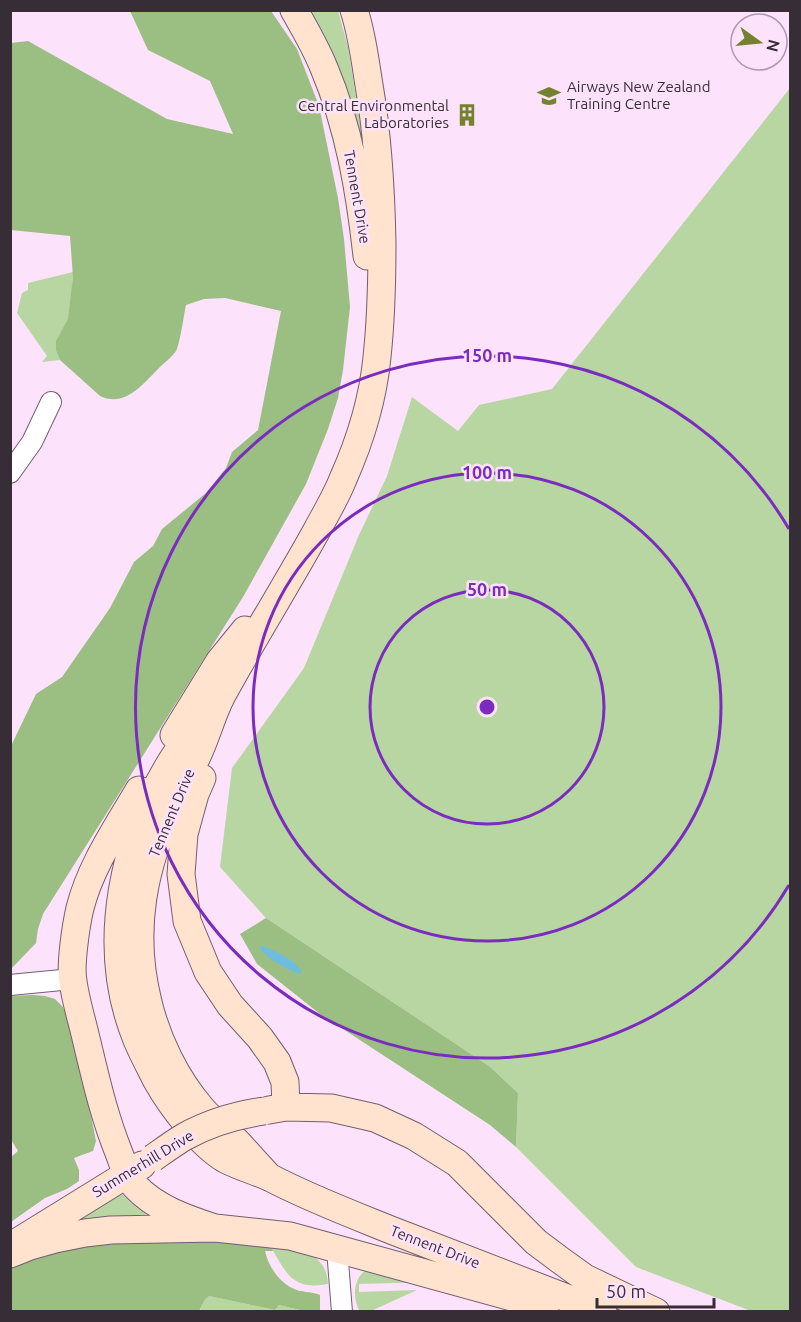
<svg xmlns="http://www.w3.org/2000/svg" width="801" height="1322" viewBox="0 0 801 1322" font-family="Ubuntu,sans-serif">
<style>
.green{fill:#b7d6a1}
.forest{fill:#9bbe82}
.water{fill:#6fbdde}
.lines{fill:none;stroke-linecap:round;stroke-linejoin:round}
.street-casing{stroke:#745d72;stroke-width:22}
.secondary-casing{stroke:#745d72;stroke-width:29}
.street{stroke:#fff;stroke-width:20}
.secondary{stroke:#ffe3ce;stroke-width:27}
.secondary-bridge-casing{stroke:#745d72;stroke-width:29;stroke-linecap:butt}
.secondary-bridge{stroke:#ffe3ce;stroke-width:27}
.ring{fill:none;stroke:#7b2cbf;stroke-width:3}
.labels{text-anchor:middle;stroke-width:5;stroke-linejoin:round;paint-order:stroke}
.poi-label{font-size:15px;fill:#372d36;stroke:#fce2fb;text-anchor:start}
.street-label{font-size:15px;fill:#372d36;stroke:#fce2fb}
.centre{fill:#7b2cbf;stroke:#fce2fb;stroke-width:3}
.ring-label{font-size:18px;text-anchor:middle;font-weight:bold;fill:#7b2cbf;stroke:#fce2fb;stroke-width:5;stroke-linejoin:round;paint-order:stroke}
</style>
<rect width="100%" height="100%" fill="#fce2fb"/>
<path class="green" d="M 307,11 L 338,11 L 348,47 L 371,191 Z
M 790,88 L 790,1310 L 785,1312 L 751,1311 L 636,1267 L 516,1147 L 518,1093 L 489,1066 L 266,918 L 220,867 L 232,768 L 304,668 L 359,535 L 387,476 L 412,397 L 458,431 L 479,405 L 552,389 Z
M 73,272 C 73,282 71,311 68,320 C 61,339 51,336 60,360 L 42,362 L 47,356 L 17,313 L 22,293 L 28,290 L 28,283 Z
M 121,1193 L 132,1204 L 148,1216 L 56,1234 Z
M 271,1247 C 298,1251 326,1250 328,1284 C 322,1285 314,1286 308,1285 C 288,1283 280,1262 271,1247 Z
M 367,1269 L 429,1282 L 359,1284 L 359,1292 L 417,1290 L 371,1311 L 360,1312 C 352,1298 353,1278 367,1269 Z
M 209,1296 L 275,1310 L 279,1305 L 304,1311 L 199,1312 L 205,1300 Z"/>
<path class="forest" d="M 130,11 L 271,11 L 297,49 L 319,106 L 338,198 L 344,239 L 350,307 L 343,370 L 338,398 L 328,429 L 306,484 L 243,597 L 43,914 L 38,929 L 36,943 L 11,969 L 11,746 L 36,694 L 62,677 L 110,608 L 134,562 L 153,546 L 162,529 L 206,493 L 226,468 L 232,452 L 258,430 L 281,311 L 225,298 L 204,299 L 186,305 C 184,314 180,344 176,351 C 172,357 164,363 159,368 C 143,384 125,408 100,396 L 60,360 L 56,350 L 56,341 L 68,319 L 73,277 L 70,236 L 11,230 L 11,43 L 28,41 L 167,119 L 233,134 L 210,81 L 148,50 Z
M 266,918 L 489,1066 L 518,1093 L 516,1147 L 490,1125 L 320,1014 L 257,964 L 240,934 Z
M 33,995 L 45,996 L 55,999 L 62,1006 L 68,1016 L 84,1081 L 96,1141 L 93,1151 L 74,1158 L 79,1170 L 79,1181 L 67,1189 L 45,1198 L 11,1222 L 11,1157 L 18,1151 L 10,1138 L 10,996 Z
M 222,1241 L 271,1247 L 273,1251 L 265,1251 C 268,1265 278,1281 292,1288 C 301,1293 311,1291 320,1295 L 320,1310 L 326,1310 L 326,1311 L 304,1311 L 279,1305 L 275,1310 L 209,1296 L 205,1300 L 199,1311 L 11,1312 L 11,1267 L 20,1263 L 90,1244 Z"/>
<path class="water" d="M 263,946 C 276,952 295,959 302,972 L 298,974 C 285,967 267,960 259,947 Z"/>
<g class="lines">
<g class="street-casing">
<path id="street" d="M 10,473 L 32,442 L 51,402
M 10,985 L 72,979
M 337,1249 L 342,1312"/>
</g>
<g class="secondary-casing">
<path id="secondary" d="M 294,10 C 305,29 316,48 324,68 C 349,127 360,192 367,256
M 203,719 C 195,730 185,740 178,751 C 123,834 98,945 137,1040 C 143,1054 150,1067 157,1081 C 171,1106 200,1144 225,1159 C 240,1167 256,1171 271,1178 C 311,1199 354,1215 396,1232 C 465,1259 534,1286 603,1312
M 174,735 L 219,662 L 245,630
M 202,778 L 195,794 L 184,834 L 181,874 L 187,921 L 208,972 L 230,1005 L 260,1038 L 277,1062 L 285,1082 L 286,1107
M 139,790 C 117,828 91,865 80,908 C 76,925 70,965 73,981 C 75,997 80,1014 84,1030 C 94,1071 103,1114 119,1153 C 123,1164 127,1177 135,1186 C 155,1208 187,1219 215,1228
M 269,1110 L 286,1107 L 331,1108 L 375,1118 L 414,1136 L 457,1163 L 536,1242 L 560,1260 L 585,1278 L 656,1312
M 269,1177 C 259,1166 249,1155 239,1144 C 227,1132 213,1122 202,1109 C 176,1079 157,1040 148,1002 C 130,931 143,865 175,799 C 182,784 191,770 198,754 C 207,735 212,714 222,695 C 252,640 286,586 317,530 C 326,513 336,497 343,479 C 360,441 373,399 377,357 C 381,320 382,281 382,243 C 381,190 378,137 369,85 C 365,60 362,34 354,10
M 19,1241 L 142,1165
M 10,1254 L 30,1246 L 55,1239 L 85,1233 L 111,1230 L 215,1228 L 290,1236 L 545,1306"/>
</g>
<use href="#street" class="street"/>
<use href="#secondary" class="secondary"/>
<g class="secondary-bridge-casing">
<path id="secondary-bridge" d="M 153,1158 C 163,1151 174,1143 184,1137 C 209,1123 237,1115 264,1111"/>
</g>
<use href="#secondary-bridge" class="secondary-bridge"/>
</g>
<g class="ring">
<circle cx="487" cy="707" r="117"/>
<circle cx="487" cy="707" r="234"/>
<path d="M789 885A351 351 0 1 1 789 529"/>
</g>
<defs>
<g id="university-bare" transform="scale(1.8)"><path d="M0-5L7-2L0 1L-7-2ZM-4 1L0 2.5L4 1V4Q0 6-4 4Z" fill="#74822f" stroke="#fce2fb" stroke-width="2.5" paint-order="stroke"/></g>
<g id="building-bare" transform="scale(1.8)"><path d="M-4-6H4V6H1V3H-1V6H-4ZM-2.5-4.3h1.7v1.8h-1.7ZM.8-4.3h1.7v1.8H.8ZM-2.5-1h1.7V.8h-1.7ZM.8-1h1.7V.8H.8Z" fill="#74822f" stroke="#fce2fb" stroke-width="2.5" paint-order="stroke"/></g>
</defs>
<g fill-rule="evenodd">
<use href="#university-bare" x="549" y="96"/>
<use href="#building-bare" x="467" y="115"/>
</g>
<g class="labels">
<g class="poi-label">
<text x="567" y="92">Airways New Zealand<tspan x="567" dy="17">Training Centre</tspan></text>
<text x="449" y="111" text-anchor="end">Central Environmental<tspan x="449" dy="17">Laboratories</tspan></text>
</g>
<g class="street-label">
<text transform="translate(357 197) rotate(80)" y="5">Tennent Drive</text>
<text transform="translate(172 813) rotate(-67)" y="5">Tennent Drive</text>
<text transform="translate(143 1164) rotate(-31)" y="5">Summerhill Drive</text>
<text transform="translate(435 1247) rotate(21)" y="5">Tennent Drive</text>
</g>
</g>
<circle cx="487" cy="707" r="9" class="centre"/>
<g class="ring-label">
<text x="487" y="362">150 m</text>
<text x="487" y="479">100 m</text>
<text x="487" y="596">50 m</text>
</g>
<rect width="801" height="1322" fill="none" stroke="#372d36" stroke-width="24"/>
<g transform="translate(759 42) rotate(105)"><circle r="28" fill="#fce2fb" stroke="#ad9aac" stroke-width="1.5"/>
<path d="M0-4.5L10 22L0 15L-10 22Z" fill="#74822f"/>
<text y="-9" font-size="16" font-weight="bold" text-anchor="middle" fill="#372d36">N</text>
</g>
<path d="M597 1298v9h117v-9" fill="none" stroke="#372d36" stroke-width="3"/>
<text x="606" y="1298" font-size="18" fill="#372d36" stroke="#fce2fb" stroke-width="4.5" paint-order="stroke">50 m</text>
</svg>
